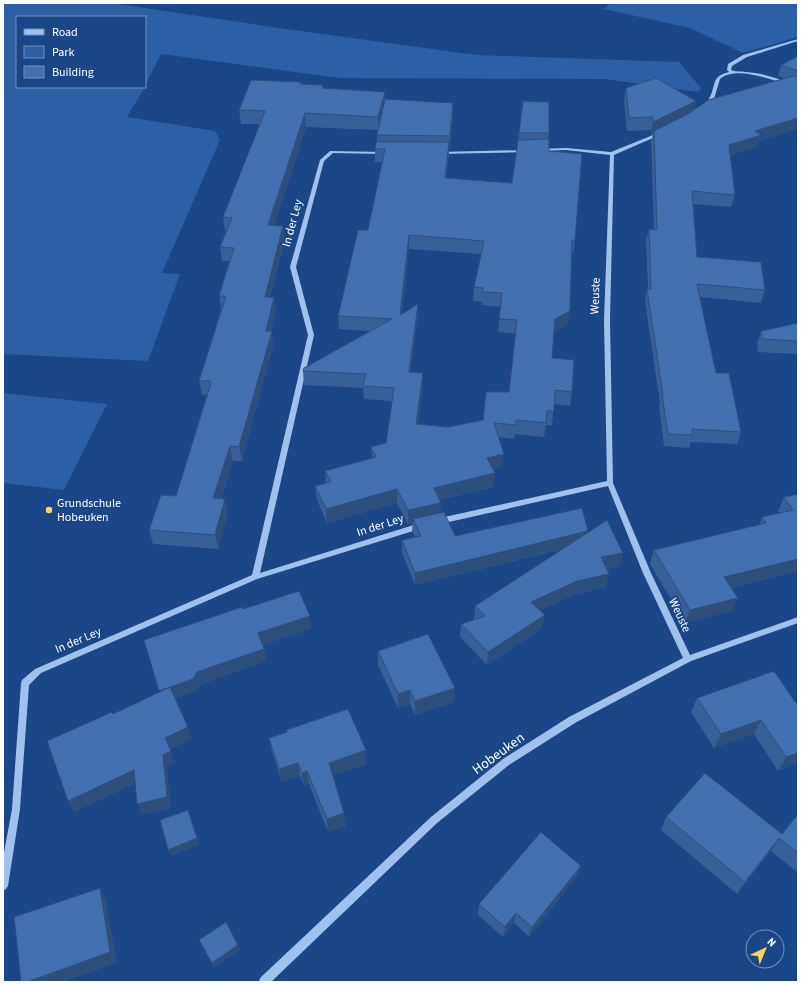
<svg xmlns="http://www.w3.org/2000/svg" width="801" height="985" viewBox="0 0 801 985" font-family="'Source Sans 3',sans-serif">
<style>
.green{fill:#2b60a6}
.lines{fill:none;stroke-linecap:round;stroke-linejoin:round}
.minor{fill:#a0c1ed;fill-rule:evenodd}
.wall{fill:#386098;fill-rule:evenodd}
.shaded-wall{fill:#2e4e7c}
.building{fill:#4170b1;stroke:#2e4e7c;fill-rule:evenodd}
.poi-dot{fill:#ffd35c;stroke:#194787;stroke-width:1.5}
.labels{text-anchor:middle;stroke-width:3.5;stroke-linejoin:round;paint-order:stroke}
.street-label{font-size:12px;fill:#fff;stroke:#194787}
.poi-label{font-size:12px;fill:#fff;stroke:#194787;text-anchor:start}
.near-street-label{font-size:14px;fill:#fff;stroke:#194787}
</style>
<rect width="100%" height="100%" fill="#194787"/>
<path class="green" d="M 3,3 L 111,3 L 279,28 L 476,55 L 679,62 L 701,88 L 698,92 L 605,79 L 339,78 L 161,54 L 145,86 L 145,17 L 17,17 L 17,87 L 145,87 L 127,117 L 215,131 L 220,140 L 162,273 L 180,274 L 148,361 L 3,354 Z
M 611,3 L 798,3 L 798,37 L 743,53 L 690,28 L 604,9 Z
M 3,393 L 107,404 L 64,490 L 3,483 Z"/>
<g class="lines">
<path class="minor" d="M 798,39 L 798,41 L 747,57 L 732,66 L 731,70 C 735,72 741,71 746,72 C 764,73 781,80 798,86 L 798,88 C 779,83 738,64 720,79 L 714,99 L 708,107 L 704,107 L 704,106 C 707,102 710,98 712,92 C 716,80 714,76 729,72 L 727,70 L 728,64 L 743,55 Z
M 658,133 L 662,134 L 614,155 L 610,320 L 613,483 L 651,573 L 690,655 L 798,617 L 798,623 L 691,661 L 575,723 L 509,765 L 437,823 L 271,982 L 259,982 L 260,978 L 431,817 L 503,759 L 569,717 L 683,658 L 643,573 L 608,486 L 440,524 L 437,523 L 436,521 L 437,519 L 440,518 L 607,481 L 604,320 L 610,155 L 566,150 L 539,151 L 537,150 L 539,149 L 566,148 L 611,152 Z
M 525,150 L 527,150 L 527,152 L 439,154 L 437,153 L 439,152 Z
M 330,151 L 383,152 L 385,153 L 383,154 L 333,153 L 324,161 L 296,267 L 314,335 L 260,573 L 420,523 L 423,524 L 424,526 L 423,528 L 257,579 L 41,673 L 29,685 L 20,809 L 8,886 L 6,889 L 3,891 L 3,858 L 12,809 L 21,683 L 22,680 L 35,669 L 252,575 L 308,335 L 290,267 L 320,160 Z"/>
</g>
<path class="wall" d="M 798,56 L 798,129 L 759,141 L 757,147 L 730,155 L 735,195 L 731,207 L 693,204 L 697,257 L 765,290 L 761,303 L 700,297 L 716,373 L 741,432 L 737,444 L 691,442 L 689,448 L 664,446 L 659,407 L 660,403 L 645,301 L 647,289 L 648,289 L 646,241 L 649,229 L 654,230 L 651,142 L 653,134 L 651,135 L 651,130 L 627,131 L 624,100 L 626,88 L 696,101 L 694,110 L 784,78 L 778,76 L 781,65 Z
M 301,82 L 301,84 L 385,100 L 453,103 L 453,118 L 446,178 L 512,183 L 519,133 L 549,133 L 548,139 L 549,151 L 575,240 L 573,254 L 572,253 L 568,325 L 554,332 L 552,358 L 572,392 L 570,406 L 554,404 L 552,425 L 546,425 L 544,437 L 515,434 L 514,439 L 498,437 L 502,467 L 493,470 L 493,487 L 439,500 L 441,503 L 440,513 L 455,536 L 588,533 L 620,566 L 607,569 L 606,587 L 574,595 L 540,610 L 542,628 L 487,665 L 460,637 L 461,624 L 475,620 L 474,619 L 475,606 L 563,549 L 415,585 L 402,553 L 402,540 L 415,537 L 412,531 L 413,523 L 408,524 L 397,503 L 327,523 L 317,500 L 315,486 L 326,483 L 325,471 L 372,458 L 371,447 L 386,443 L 392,401 L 364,399 L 363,388 L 304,385 L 303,371 L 370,331 L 339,329 L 338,316 L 368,230 L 382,162 L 375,162 L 375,149 L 377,142 L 377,135 L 378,130 L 306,127 L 274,226 L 283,226 L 285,240 L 270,297 L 274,297 L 276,311 L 271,331 L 273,346 L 242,461 L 233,461 L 221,499 L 228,513 L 218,549 L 153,544 L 149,530 L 176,496 L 207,395 L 202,395 L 199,381 L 221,309 L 219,296 L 229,261 L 222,261 L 220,247 L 226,231 L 225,231 L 223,217 L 260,124 L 241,124 L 239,110 ZM 409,249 L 481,254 L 474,287 L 473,301 L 482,302 L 482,305 L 501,307 L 498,332 L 516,334 L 509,392 L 483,420 L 448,427 L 418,424 L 423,387 L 410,372 L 418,318 L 402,314 Z
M 798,323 L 798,354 L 758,352 L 757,344 L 761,331 Z
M 798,494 L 798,571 L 731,588 L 738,598 L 732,611 L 685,623 L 650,564 L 654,550 L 759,525 L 762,517 L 780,514 L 778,511 L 784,497 Z
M 378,651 L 455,688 L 454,702 L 415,715 L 410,704 L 398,708 L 378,665 Z
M 697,698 L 796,703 L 798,703 L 798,763 L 778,771 L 754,734 L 714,748 L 691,712 Z
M 269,738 L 366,764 L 333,775 L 346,826 L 328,832 L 309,784 L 304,786 L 300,776 L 282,782 L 272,752 Z
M 798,814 L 798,873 L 771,851 L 737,894 L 661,830 L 666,817 L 782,834 Z
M 577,877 L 529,937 L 514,923 L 503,937 L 478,915 L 479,904 Z
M 199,940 L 238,945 L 240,950 L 214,968 Z"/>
<path class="shaded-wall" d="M 385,92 L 385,105 L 378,130 L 378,117 Z
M 696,101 L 693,113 L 654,131 L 653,134 L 651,135 L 653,122 Z
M 453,103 L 453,118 L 449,150 L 450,136 Z
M 305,113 L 306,127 L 270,239 L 268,225 Z
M 798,118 L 798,129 L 759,141 L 757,147 L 726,157 L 729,145 L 755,131 Z
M 449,142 L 448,155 L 444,191 L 445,178 Z
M 283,226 L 285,240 L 266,311 L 265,297 Z
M 409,235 L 409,249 L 400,328 L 400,315 Z
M 274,297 L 276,311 L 268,345 L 266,331 Z
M 418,304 L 418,318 L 409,386 L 409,372 Z
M 570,311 L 568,325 L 553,332 L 555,319 Z
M 272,331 L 273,346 L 242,461 L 239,447 Z
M 423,373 L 423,387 L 416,437 L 416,424 Z
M 230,446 L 233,461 L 216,513 L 213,498 Z
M 504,454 L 502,467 L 485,472 L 487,458 Z
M 495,473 L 493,487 L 433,501 L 434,488 Z
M 397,489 L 397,503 L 327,523 L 326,509 Z
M 225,499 L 228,513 L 218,549 L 215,535 Z
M 441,503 L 440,516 L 413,519 L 413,523 L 408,524 L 408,510 Z
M 588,531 L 585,543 L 415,585 L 415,573 Z
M 623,553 L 620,566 L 597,570 L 601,557 Z
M 798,559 L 798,571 L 719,591 L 724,577 Z
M 609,574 L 606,587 L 574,595 L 529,615 L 531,602 L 577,581 Z
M 738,598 L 732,611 L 685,623 L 690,610 Z
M 545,615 L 542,628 L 487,665 L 488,652 Z
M 310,616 L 311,629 L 260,646 L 258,633 Z
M 264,649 L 267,661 L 200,685 L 197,691 L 163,703 L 159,691 L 197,672 Z
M 455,688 L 454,702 L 415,715 L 415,701 Z
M 410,690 L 410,704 L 398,708 L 398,694 Z
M 761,720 L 754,734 L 714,748 L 721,734 Z
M 188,727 L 192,739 L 169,750 L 165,738 Z
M 366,750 L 366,764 L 331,776 L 329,763 Z
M 171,751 L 175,763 L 167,767 L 171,808 L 142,815 L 137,804 L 163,755 Z
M 798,753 L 798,763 L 778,771 L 786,757 Z
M 298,763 L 300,776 L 282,782 L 279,769 Z
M 134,770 L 139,782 L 75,812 L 68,801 Z
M 307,771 L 309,784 L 304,786 L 302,773 Z
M 344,813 L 346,826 L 328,832 L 327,819 Z
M 191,816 L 200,845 L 171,856 L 168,850 Z
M 779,838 L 771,851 L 737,894 L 745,882 Z
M 581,866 L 577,877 L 529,937 L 532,927 Z
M 100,888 L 106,900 L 117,963 L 63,982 L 27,982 Z
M 516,913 L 514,923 L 503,937 L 505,927 Z
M 238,945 L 240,950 L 214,968 L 212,963 Z"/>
<path class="building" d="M 798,56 L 798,71 L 781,65 Z
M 793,76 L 798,77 L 798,118 L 755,131 L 761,135 L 729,145 L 735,195 L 692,191 L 697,257 L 761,262 L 765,290 L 697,284 L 716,373 L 729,373 L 741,432 L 692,429 L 693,435 L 668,434 L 662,394 L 663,395 L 647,289 L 651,289 L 649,229 L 657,230 L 654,131 L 688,114 L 708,100 Z
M 656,78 L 696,101 L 653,122 L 653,117 L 629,118 L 626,88 Z
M 251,80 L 301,82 L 300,84 L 323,85 L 322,88 L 385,92 L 378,117 L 305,113 L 268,225 L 283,226 L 265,297 L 274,297 L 266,331 L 272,331 L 239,447 L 230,446 L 213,498 L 225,499 L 215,535 L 149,530 L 161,495 L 176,496 L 211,383 L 210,381 L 199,381 L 226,296 L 219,296 L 234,248 L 220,247 L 232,218 L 223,217 L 265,111 L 239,110 Z
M 385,99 L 453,103 L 450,136 L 377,135 Z
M 523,101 L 549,102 L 549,133 L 519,133 Z
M 549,139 L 549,151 L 582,154 L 575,240 L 572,240 L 570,311 L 555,319 L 552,358 L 574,360 L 572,392 L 555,390 L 554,411 L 547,411 L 546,423 L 516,420 L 516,425 L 494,423 L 504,454 L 487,458 L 495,473 L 434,488 L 441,503 L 408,510 L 397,489 L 326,509 L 315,486 L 331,482 L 325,471 L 376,457 L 371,447 L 386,443 L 394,388 L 363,386 L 366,374 L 303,371 L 304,368 L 392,319 L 338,316 L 358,230 L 368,230 L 385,149 L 375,149 L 376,142 L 449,142 L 445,178 L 512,183 L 518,140 ZM 409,235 L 484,241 L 474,287 L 483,288 L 483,292 L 502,293 L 499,319 L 517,320 L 509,392 L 486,392 L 483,420 L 448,427 L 416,424 L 423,373 L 409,372 L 418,304 L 400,315 Z
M 798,323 L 798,341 L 762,339 L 761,331 Z
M 798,494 L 798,559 L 724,577 L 738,598 L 690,610 L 654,550 L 766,523 L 762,517 L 793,510 L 784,497 Z
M 582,508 L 588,531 L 415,573 L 402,540 L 421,536 L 413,519 L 444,512 L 455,536 Z
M 607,520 L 623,553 L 601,557 L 609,574 L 577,581 L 531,602 L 545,615 L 488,652 L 461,624 L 485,616 L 475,606 Z
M 299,591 L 310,616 L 258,633 L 264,649 L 197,672 L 193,679 L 159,691 L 144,640 L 242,607 L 243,609 Z
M 428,634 L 455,688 L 415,701 L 410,690 L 398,694 L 378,651 Z
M 774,671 L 796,703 L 798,703 L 798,753 L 786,757 L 761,720 L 721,734 L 697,698 Z
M 170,687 L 188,727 L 165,738 L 171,751 L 163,755 L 167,797 L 137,804 L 134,770 L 68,801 L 47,741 L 112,712 L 113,714 Z
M 348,709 L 366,750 L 329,763 L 344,813 L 327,819 L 307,771 L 302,773 L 298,763 L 279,769 L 269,738 L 287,732 L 286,730 Z
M 705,773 L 782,834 L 798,814 L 798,853 L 779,838 L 745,882 L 666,817 Z
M 188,810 L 197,838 L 168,850 L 160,820 Z
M 541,832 L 581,866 L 532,927 L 516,913 L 505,927 L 479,904 Z
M 100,888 L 110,952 L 27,982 L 21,982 L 14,917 Z
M 226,922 L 238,945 L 212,963 L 199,940 Z"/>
<circle class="poi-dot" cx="49" cy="510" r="4"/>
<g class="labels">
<g class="street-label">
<text transform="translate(292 223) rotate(-75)" y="4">In der Ley</text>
<text transform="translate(595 296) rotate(-88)" y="4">Weuste</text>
<text transform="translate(380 525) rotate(-18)" y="4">In der Ley</text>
<text transform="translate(680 615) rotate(65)" y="4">Weuste</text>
<text transform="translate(78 640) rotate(-23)" y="4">In der Ley</text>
</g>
<g class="poi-label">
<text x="57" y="507">Grundschule<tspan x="57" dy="14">Hobeuken</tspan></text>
</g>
<g class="near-street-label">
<text transform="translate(498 753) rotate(-36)" y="5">Hobeuken</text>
</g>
</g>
<rect width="801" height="985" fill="none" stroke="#ffffff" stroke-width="8"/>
<rect x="16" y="16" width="130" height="72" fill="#194787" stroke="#7591b7"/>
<rect x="24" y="29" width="20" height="6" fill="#a0c1ed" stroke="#7591b7"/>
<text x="52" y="36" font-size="12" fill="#ffffff">Road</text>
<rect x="24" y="46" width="20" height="12" fill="#2b60a6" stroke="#7591b7"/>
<text x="52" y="56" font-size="12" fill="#ffffff">Park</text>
<rect x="24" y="66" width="20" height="12" fill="#4170b1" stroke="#7591b7"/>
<text x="52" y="76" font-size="12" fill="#ffffff">Building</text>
<g transform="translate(765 949) rotate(44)"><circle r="19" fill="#194787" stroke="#7591b7"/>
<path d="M0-3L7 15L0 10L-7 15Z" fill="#ffd35c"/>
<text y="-6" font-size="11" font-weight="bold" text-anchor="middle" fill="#ffffff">N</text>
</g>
</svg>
